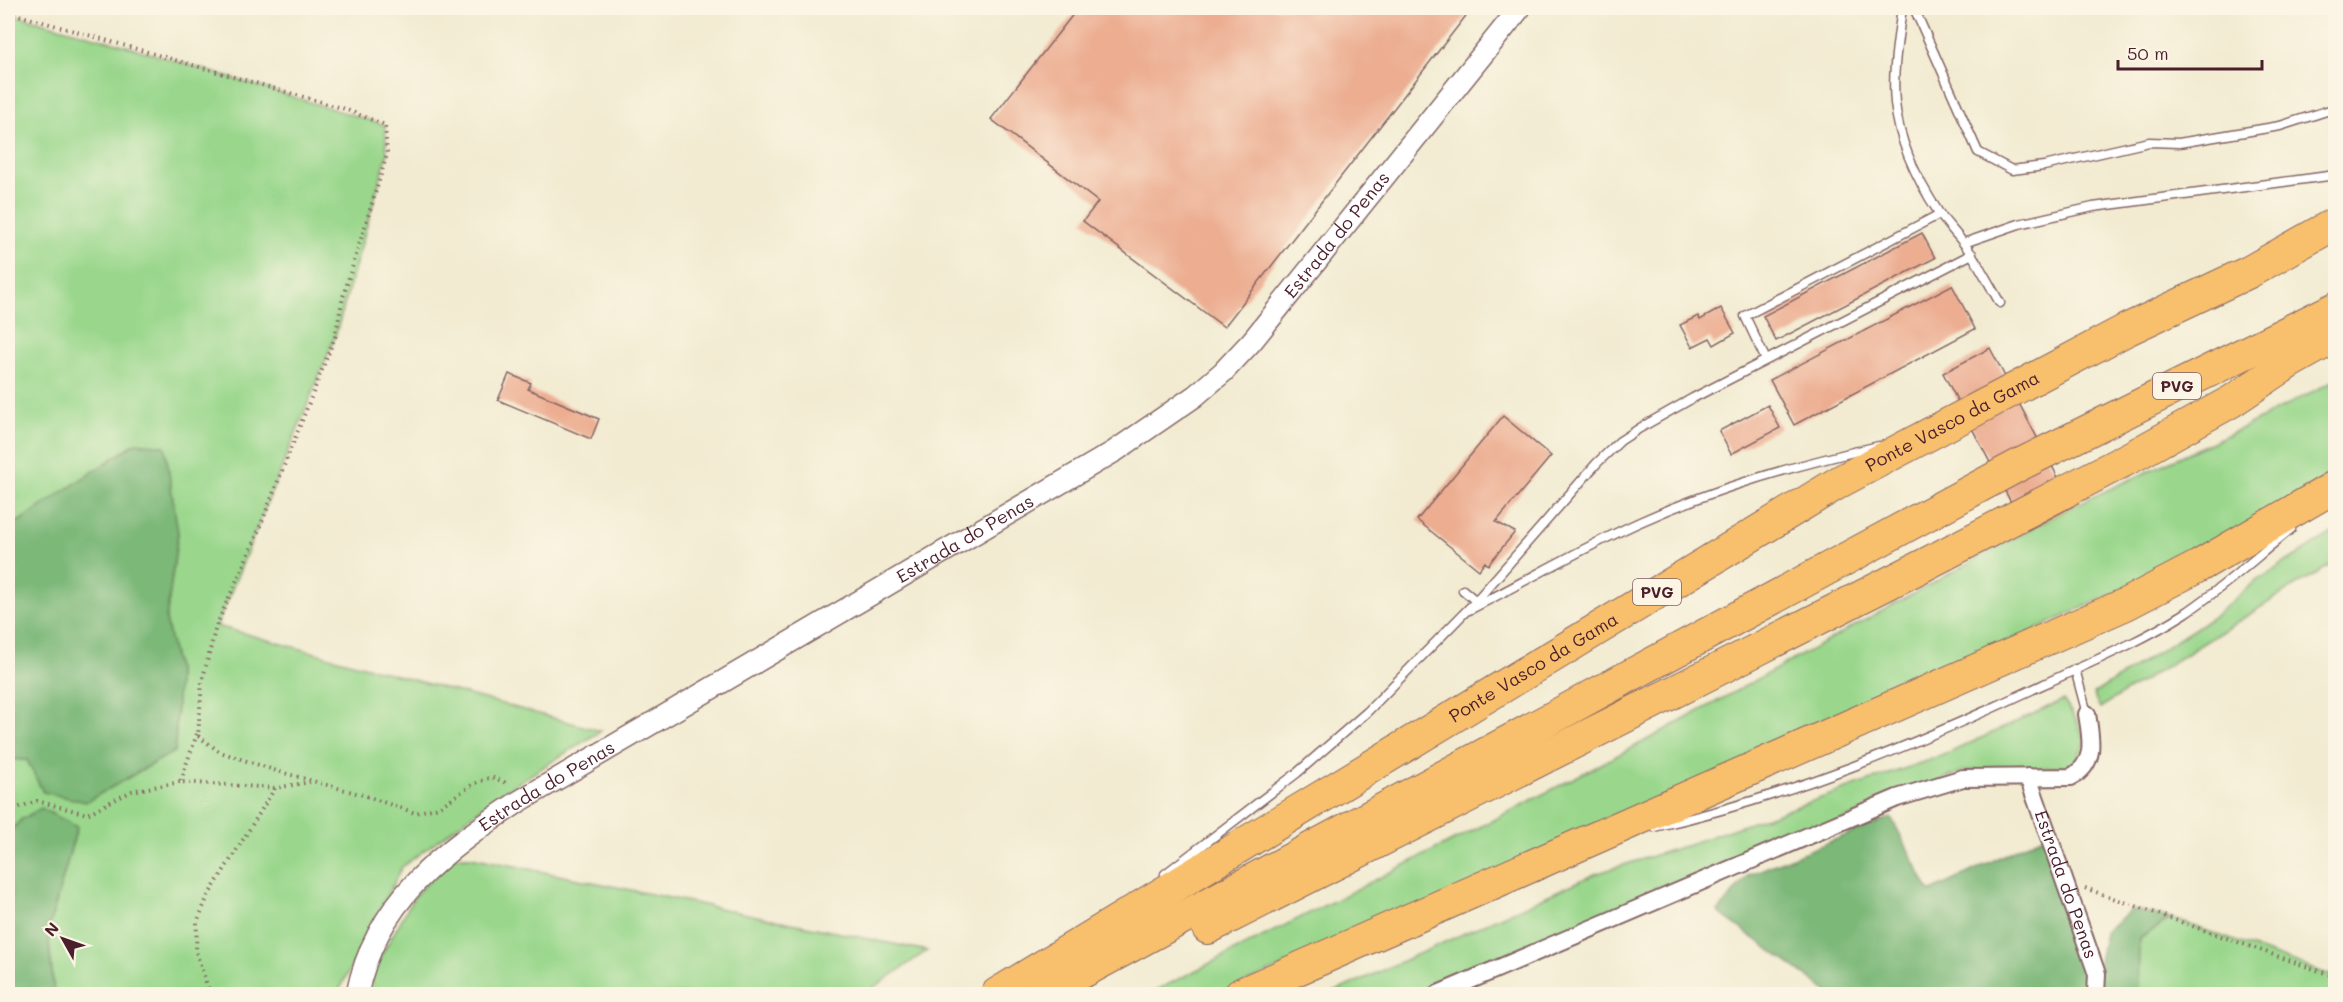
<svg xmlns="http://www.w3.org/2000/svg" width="2343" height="1002" viewBox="0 0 2343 1002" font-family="Mali,sans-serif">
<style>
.green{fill:#9ad78c;stroke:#727b5c;stroke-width:1.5}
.forest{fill:#7bb878;stroke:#626c52;stroke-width:1.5}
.building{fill:#ecad91}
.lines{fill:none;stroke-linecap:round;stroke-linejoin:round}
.service-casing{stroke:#856665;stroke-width:11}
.minor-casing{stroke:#856665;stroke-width:20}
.tertiary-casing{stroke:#856665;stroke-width:24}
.motorway-casing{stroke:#856665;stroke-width:34}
.path{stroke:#856665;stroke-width:4;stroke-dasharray:1.5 4.5;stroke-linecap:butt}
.service{stroke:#fff;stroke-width:8}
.minor{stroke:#fff;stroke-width:16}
.tertiary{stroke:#fff;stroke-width:21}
.motorway{stroke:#f8bf6c;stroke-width:32}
.labels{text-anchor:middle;stroke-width:4.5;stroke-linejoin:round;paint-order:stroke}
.shield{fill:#fcf5e5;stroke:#7f5f63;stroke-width:1.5}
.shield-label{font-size:16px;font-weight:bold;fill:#4a1f2b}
.street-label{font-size:18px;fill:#4a1f2b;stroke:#fcf5e5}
</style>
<rect width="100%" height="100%" fill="#fcf5e5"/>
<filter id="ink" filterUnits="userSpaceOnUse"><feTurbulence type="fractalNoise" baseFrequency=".0167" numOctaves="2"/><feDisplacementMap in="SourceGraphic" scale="12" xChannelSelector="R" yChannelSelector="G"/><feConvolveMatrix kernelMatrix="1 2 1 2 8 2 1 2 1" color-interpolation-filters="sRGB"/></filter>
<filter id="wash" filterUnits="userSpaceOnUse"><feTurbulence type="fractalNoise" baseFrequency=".008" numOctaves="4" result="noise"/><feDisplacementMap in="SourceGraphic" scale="24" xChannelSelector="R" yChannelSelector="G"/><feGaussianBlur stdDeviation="1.35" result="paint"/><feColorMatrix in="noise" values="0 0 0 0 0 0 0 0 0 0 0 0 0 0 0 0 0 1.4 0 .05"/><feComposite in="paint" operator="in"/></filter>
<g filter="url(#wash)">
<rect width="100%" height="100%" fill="#f2ebd1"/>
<path class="green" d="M 8,13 L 117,43 L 385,125 L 387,155 L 335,337 L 217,626 L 601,731 L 500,794 L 402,867 L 339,991 L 339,994 L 54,994 L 48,931 L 77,827 L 22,819 L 8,833 L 8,759 L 27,760 L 43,792 L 132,774 L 175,751 L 178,674 L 166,620 L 178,533 L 135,443 L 12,526 L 8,533 Z
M 2335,380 L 2335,473 L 2206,550 L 1684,794 L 1218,994 L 1149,994 L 1474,830 L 1645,741 L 2073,506 L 2238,430 Z
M 2335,531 L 2335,563 L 2296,585 L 2100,708 L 2093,694 L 2216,615 L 2253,583 Z
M 2063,700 L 2076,719 L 2086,742 L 2073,765 L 2029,769 L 1964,771 L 1413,994 L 1330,994 L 1595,874 L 1681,847 L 1949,753 Z
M 454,857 L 471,857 L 927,951 L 864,994 L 371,994 L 373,970 L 416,894 Z
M 2171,918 L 2335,977 L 2335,994 L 2138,994 L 2139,939 Z"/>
<path class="forest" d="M 136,443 L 165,446 L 178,533 L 166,620 L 178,674 L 175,751 L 86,802 L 43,792 L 27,760 L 8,759 L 8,533 L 12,526 Z
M 41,808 L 77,827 L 48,931 L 54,994 L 8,994 L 8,833 L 22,819 Z
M 1891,817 L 1930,892 L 2047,834 L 2097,972 L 2105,932 L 2132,909 L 2171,918 L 2139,939 L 2138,994 L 1831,994 L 1718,912 L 1748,875 Z"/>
<g id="blocks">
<path class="building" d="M 1078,8 L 1472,8 L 1224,327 L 1083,221 L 1098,202 L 991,119 Z
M 1922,233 L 1935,258 L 1776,341 L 1763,316 Z
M 1952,285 L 1975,329 L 1794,425 L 1770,380 Z
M 1721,308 L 1735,333 L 1714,345 L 1710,338 L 1692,347 L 1680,325 L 1698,316 L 1700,320 Z
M 1990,348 L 2073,506 L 2026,531 L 1943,373 Z
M 509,374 L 531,383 L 528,389 L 599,419 L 591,439 L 498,400 Z
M 1768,405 L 1780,428 L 1731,454 L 1719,431 Z
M 1503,416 L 1551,456 L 1496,522 L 1515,532 L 1488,565 L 1485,562 L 1479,570 L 1417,520 Z"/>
</g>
</g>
<g filter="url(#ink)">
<use href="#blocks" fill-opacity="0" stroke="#856665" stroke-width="1.5"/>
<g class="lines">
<g class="service-casing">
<path id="service" d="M 1902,8 C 1898,38 1892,72 1895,103 C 1899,143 1917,180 1939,213 C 1948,226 1961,238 1970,252 C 1981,268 1990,286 2000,303
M 1914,8 L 1978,152 L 2012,170 L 2044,166 L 2149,142 L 2179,143 L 2280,126 L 2336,108
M 1964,243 L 2019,224 L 2093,207 L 2336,175
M 1766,360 L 1745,316 L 1940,214
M 1463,590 L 1476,601
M 1469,610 C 1526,581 1582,548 1640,522 C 1718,487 1796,465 1879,446
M 2075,669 L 2087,714
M 1654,827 C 1792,796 1914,745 2042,685 C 2089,663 2140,642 2184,614 C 2222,589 2256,557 2291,529
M 1165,874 L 1297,773 L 1367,712 L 1476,601 L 1597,463 L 1620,441 L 1640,428 L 1693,398 L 1972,254"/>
</g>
<g class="minor-casing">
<g id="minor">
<path id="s1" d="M 2028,777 L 2097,974 L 2096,994"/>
<path d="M 1438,994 L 1897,798 L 1963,778 L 2071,777 C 2097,763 2091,739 2087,714"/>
</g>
</g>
<g class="tertiary-casing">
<g id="tertiary">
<path id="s2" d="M 357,994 C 376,900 443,852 518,802 L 1115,451 L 1195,396 L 1223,372 L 1252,341 L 1520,8"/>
</g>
</g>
<g class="motorway-casing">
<g id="motorway">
<path d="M 1208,928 L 1924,565 L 2135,455 L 2232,401 L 2290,362 L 2336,336"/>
<path id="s3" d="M 997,994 L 1841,481 L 2126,330 L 2249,272 L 2336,223"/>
<path d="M 1042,994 L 2019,465 L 2336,308"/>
<path d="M 1241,994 L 2126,604 L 2199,566 L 2336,486"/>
</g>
</g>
<path class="path" d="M 8,12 L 342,108 L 385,125 L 387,155 L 343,297 L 335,337 L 254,542 L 216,626 L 202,682 L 198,736 L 220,752 L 277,771 L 363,795 L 415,813 L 439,807 L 472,785 L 491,777 L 504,782 L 507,786
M 197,734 L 180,782 L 275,788
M 8,811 L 37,801 L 87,814 L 132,791 L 180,782
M 2085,888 L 2336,977
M 210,994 L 196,952 L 197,922 L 208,896 L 275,788 L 310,782"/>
<use href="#service" class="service"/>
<use href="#minor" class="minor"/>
<use href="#tertiary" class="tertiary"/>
<use href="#motorway" class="motorway"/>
</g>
</g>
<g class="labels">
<g class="shield">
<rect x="2153" y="373" width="48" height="26" rx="4.5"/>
<rect x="1633" y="579" width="48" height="26" rx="4.5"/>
</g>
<g class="shield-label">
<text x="2177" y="392">PVG</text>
<text x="1657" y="598">PVG</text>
</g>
<g class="street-label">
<text dy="6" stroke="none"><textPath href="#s2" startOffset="1263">Estrada do Penas</textPath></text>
<text dy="6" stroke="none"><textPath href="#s3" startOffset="1114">Ponte Vasco da Gama</textPath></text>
<text dy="6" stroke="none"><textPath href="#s2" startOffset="777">Estrada do Penas</textPath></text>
<text dy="6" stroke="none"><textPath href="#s3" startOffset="628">Ponte Vasco da Gama</textPath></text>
<text dy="6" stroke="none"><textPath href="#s2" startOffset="291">Estrada do Penas</textPath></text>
<text dy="6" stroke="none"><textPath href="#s1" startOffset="114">Estrada do Penas</textPath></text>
</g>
</g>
<rect width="2343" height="1002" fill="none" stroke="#fcf5e5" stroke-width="30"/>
<g transform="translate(63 939) rotate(310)" stroke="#fcf5e5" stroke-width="4.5" paint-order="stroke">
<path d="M0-4.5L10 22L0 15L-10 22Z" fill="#4a1f2b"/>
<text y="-9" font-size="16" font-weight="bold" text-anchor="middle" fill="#4a1f2b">N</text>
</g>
<path d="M2118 60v9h144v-9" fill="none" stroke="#4a1f2b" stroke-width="3"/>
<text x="2127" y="60" font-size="18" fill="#4a1f2b" stroke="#fcf5e5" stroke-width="4.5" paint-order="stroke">50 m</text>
</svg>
